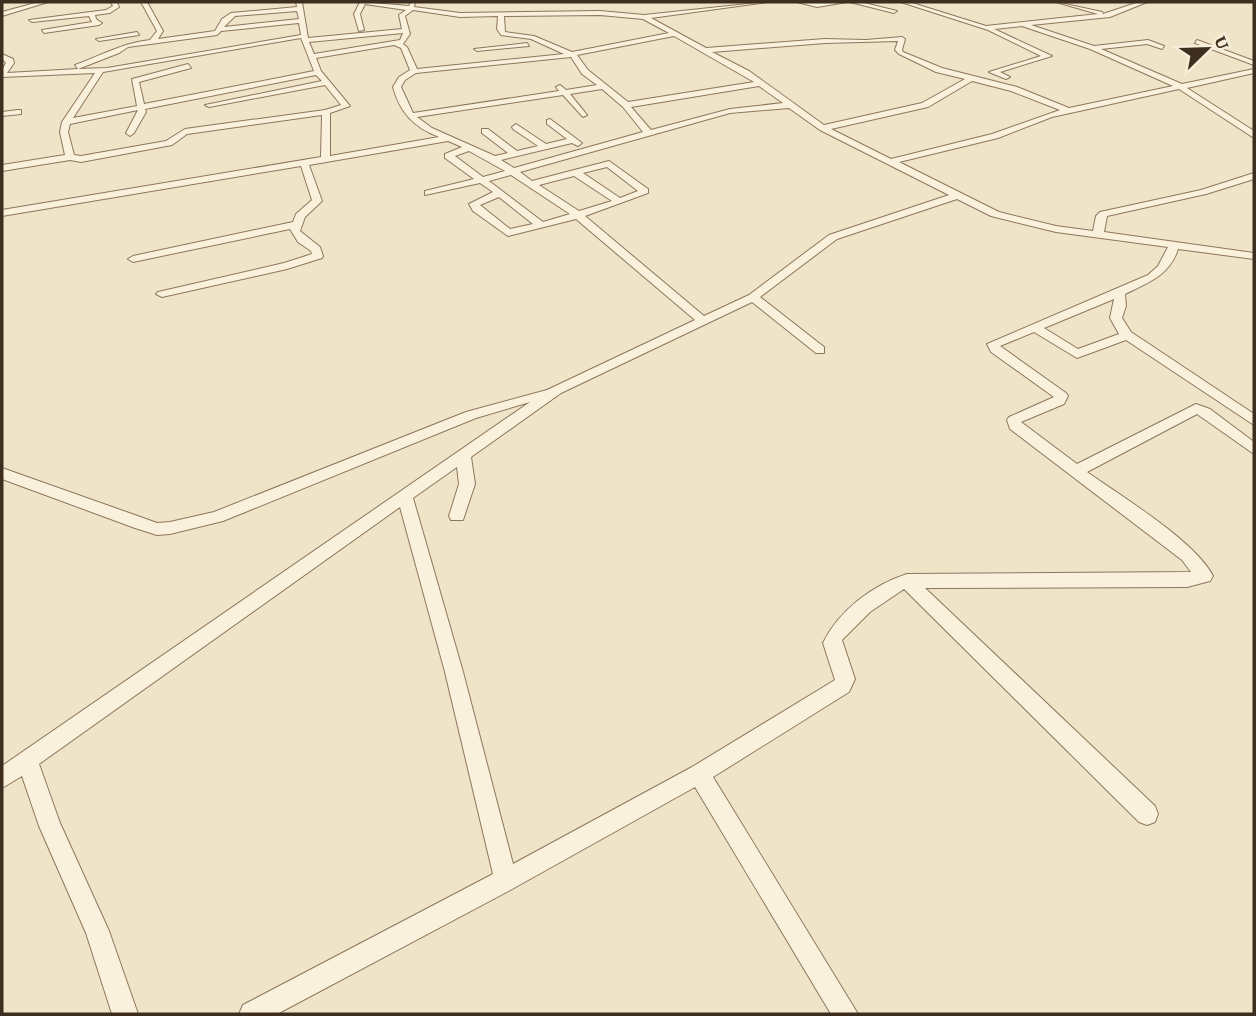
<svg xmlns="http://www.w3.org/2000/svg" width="1256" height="1016" viewBox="0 0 1256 1016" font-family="'Crimson Pro',serif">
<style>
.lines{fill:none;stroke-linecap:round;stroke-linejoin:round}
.minor-casing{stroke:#8d765c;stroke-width:2}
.minor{fill:#faf1dc;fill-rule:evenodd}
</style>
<rect width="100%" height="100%" fill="#f0e4c8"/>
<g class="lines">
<g class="minor-casing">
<path id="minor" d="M 39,2 L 48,2 L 2,16 L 2,12 Z
M 111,2 L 117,2 L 119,7 L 110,13 L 95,15 L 96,19 L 102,23 L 99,25 L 44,33 L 42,30 L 92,22 L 89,16 L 32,22 L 29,20 L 106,10 L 113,6 Z
M 141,2 L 147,2 L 163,31 L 158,39 L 215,31 L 222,19 L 231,13 L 297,7 L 296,2 L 302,2 L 308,38 L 402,29 L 399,15 L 406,10 L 365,4 L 360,14 L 364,30 L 359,31 L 354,14 L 360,2 L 409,6 L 411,2 L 415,2 L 414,7 L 460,13 L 600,11 L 644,15 L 767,2 L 651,18 L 706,48 L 825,39 L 866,40 L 902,37 L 905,39 L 902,50 L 903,52 L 942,68 L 1017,87 L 1069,108 L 1173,86 L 1090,49 L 1022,26 L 994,29 L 1052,56 L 1000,72 L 1010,77 L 1006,79 L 989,72 L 1041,56 L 988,30 L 901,2 L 909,2 L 986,26 L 1098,14 L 1056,2 L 1102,12 L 1103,14 L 1139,2 L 1147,2 L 1110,17 L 1031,25 L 1094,46 L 1148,40 L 1164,46 L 1162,49 L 1147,44 L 1101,49 L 1182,84 L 1254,69 L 1254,73 L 1187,88 L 1254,131 L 1254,138 L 1179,89 L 1052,117 L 998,138 L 899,162 L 999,212 L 1056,226 L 1093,231 L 1096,216 L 1100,212 L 1201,190 L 1254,173 L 1254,179 L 1206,194 L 1107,216 L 1104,232 L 1254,253 L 1254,259 L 1178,249 C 1170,275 1148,283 1125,294 L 1126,306 L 1122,318 L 1131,332 L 1254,414 L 1254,425 L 1126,340 L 1077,358 L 1034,332 L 1000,346 L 1066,393 L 1068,396 L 1064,404 L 1021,422 L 1077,464 L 1196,404 L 1210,409 L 1254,442 L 1254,454 L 1197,414 L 1087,472 C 1121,496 1195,541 1213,576 L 1210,581 L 1187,587 L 925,588 L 1155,806 L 1158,814 L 1155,822 L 1147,825 L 1139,822 L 904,589 L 870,612 L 842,640 L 855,679 L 849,692 L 713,777 L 858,1014 L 831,1014 L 695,787 L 514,888 L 277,1014 L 239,1014 L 243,1005 L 493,874 L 445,672 L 400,507 L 39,764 L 60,823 L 109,931 L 138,1014 L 112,1014 L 86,933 L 39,826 L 22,776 L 2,788 L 2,766 L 530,402 L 476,418 L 223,521 L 170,534 L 157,535 L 135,528 L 2,479 L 2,468 L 146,519 L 157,523 L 170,522 L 214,512 L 466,412 L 547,390 L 695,320 L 576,219 L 508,236 L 473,211 L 469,204 L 493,192 L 480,183 L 425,195 L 425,191 L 474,179 L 445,158 L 445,154 L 462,147 L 448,141 L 309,165 L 322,201 L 305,217 L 300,231 L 320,247 L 323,256 L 322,258 L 287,269 L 162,297 L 156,294 L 158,292 L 284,263 L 312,254 L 311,251 L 298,242 L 290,229 L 133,262 L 128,259 L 133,256 L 293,222 L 296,214 L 312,200 L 301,166 L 2,216 L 2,210 L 321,157 L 322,115 L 187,134 L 172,145 L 81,162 L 70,160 L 2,171 L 2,165 L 65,155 L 60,132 L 62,122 L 95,73 L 2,77 L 2,70 L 6,63 L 2,58 L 2,54 L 13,59 L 14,63 L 7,73 L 78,69 L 75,65 C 102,55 123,43 150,40 L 157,31 ZM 413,10 L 460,17 L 498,16 L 497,29 L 501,35 L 531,39 L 564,54 L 417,69 L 407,47 L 403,44 L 410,34 L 405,16 ZM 297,11 L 299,19 L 224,27 L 235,16 ZM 600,15 L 643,19 L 669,33 L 572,52 L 534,36 L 505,32 L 504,16 ZM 299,23 L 301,35 L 107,68 L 78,69 L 119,53 L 128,47 L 217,35 L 221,31 ZM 403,33 L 400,40 L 314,54 L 309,42 ZM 674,36 L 754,82 L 628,102 L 588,70 L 577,55 ZM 301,38 L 314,71 L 144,104 L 139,82 L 191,68 L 188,64 L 132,79 L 137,106 L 73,118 L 103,72 ZM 898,41 L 895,50 L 899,54 L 936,72 L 965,79 L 922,103 L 824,125 L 749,71 L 712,52 L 825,43 ZM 394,45 L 401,48 L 410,70 L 399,77 L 393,87 C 400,113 414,127 439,137 L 330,156 L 330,113 L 350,106 L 321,71 L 316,58 ZM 571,57 L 582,74 L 597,85 L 566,90 L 560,85 L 556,87 L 559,91 L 413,113 L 401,87 L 405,80 L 416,73 ZM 316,75 L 322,81 L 205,105 L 209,107 L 325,85 L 341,105 L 325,110 L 185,129 L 166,141 L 81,156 L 74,155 L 68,132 L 70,124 L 138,110 L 126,133 L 130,136 L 134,133 L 146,112 L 145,109 ZM 972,81 L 1011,91 L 1060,110 L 992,134 L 891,159 L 831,129 L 928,107 ZM 759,86 L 783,103 L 730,109 L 651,130 L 631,107 ZM 602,89 L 623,107 L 643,132 L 514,168 L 501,160 L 572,143 L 578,146 L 582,143 L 550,119 L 547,120 L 547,124 L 567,139 L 546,144 L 516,124 L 512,127 L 513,129 L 538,146 L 517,151 L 488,129 L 482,129 L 482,133 L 508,153 L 495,156 L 432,128 L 417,117 L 563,95 L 583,117 L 587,115 L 570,94 ZM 789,108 L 820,130 L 949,195 L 829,235 L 749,295 L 704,316 L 585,216 L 648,193 L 648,189 L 609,161 L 532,181 L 520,172 L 730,113 ZM 469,151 L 505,171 L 483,177 L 455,156 ZM 607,167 L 638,191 L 620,198 L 583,173 ZM 511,175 L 570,214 L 543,222 L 489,181 ZM 574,176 L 612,201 L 579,211 L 539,185 ZM 499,197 L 533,224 L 510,229 L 480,205 ZM 957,199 L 991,216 L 1056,232 L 1168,247 L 1158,266 L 1148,275 L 987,344 L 991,352 L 1054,397 L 1009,417 L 1007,420 L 1010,429 L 1182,560 L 1191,572 L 907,574 C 873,585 839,610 823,643 L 835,680 L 692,767 L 513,864 L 463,672 L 413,498 L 457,467 L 459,484 L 449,516 L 451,520 L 463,520 L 475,484 L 471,457 L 561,393 L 752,302 L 816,353 L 824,353 L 824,347 L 760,297 L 837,239 ZM 1114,299 L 1110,318 L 1119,334 L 1078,349 L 1044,328 Z
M 797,2 L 847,2 L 817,7 Z
M 850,2 L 860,2 L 897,11 L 894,13 Z
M 137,32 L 139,35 L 99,41 L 96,39 Z
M 1197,40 L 1254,61 L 1254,65 L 1195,43 Z
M 527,43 L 529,46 L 477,51 L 474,49 Z
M 18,110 L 21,110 L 21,114 L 2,116 L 2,112 Z"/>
</g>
<use href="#minor" class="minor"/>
</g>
<rect width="1256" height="1016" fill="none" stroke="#3d2e20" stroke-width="7"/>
<g transform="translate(1207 49) rotate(67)" stroke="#f7eed8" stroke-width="5" paint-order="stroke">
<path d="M0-5L12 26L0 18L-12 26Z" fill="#3d2e20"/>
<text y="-10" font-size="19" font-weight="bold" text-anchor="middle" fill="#3d2e20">U</text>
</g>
</svg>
